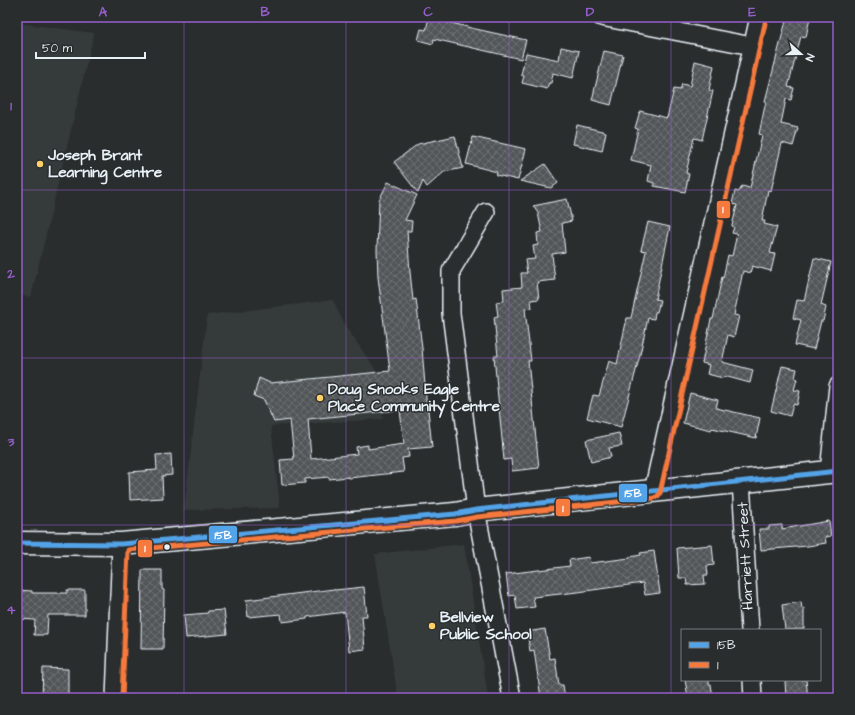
<svg xmlns="http://www.w3.org/2000/svg" width="855" height="715" viewBox="0 0 855 715" font-family="'Architects Daughter',sans-serif">
<style>
.built{fill:#363a3b}
.building{fill:url(#building-cross-hatch);stroke:#e8f1f8;fill-rule:evenodd}
.lines{fill:none;stroke-linecap:round;stroke-linejoin:round}
.minor-casing{stroke:#e8f1f8;stroke-width:20}
.major-casing{stroke:#e8f1f8;stroke-width:25}
.minor{stroke:#2a2d2e;stroke-width:17}
.major{stroke:#2a2d2e;stroke-width:22}
.bus-1-casing{stroke:#2a2d2e;stroke-width:8}
.bus-2-casing{stroke:#2a2d2e;stroke-width:8}
.bus-1{stroke:#53a3e8;stroke-width:5}
.bus-2{stroke:#f6793e;stroke-width:5}
.grid{fill:none;stroke:#965dcd;stroke-width:1;stroke-opacity:0.55}
.poi-dot{fill:#ffd166;stroke:#2a2d2e;stroke-width:1.5}
.bus-dot{fill:#e8f1f8;stroke:#2a2d2e;stroke-width:1.5}
.labels{text-anchor:middle;stroke-width:3;stroke-linejoin:round;paint-order:stroke}
.poi-label{font-size:15px;font-weight:bold;fill:#e8f1f8;stroke:#2a2d2e;text-anchor:start}
.street-label{font-size:15px;fill:#e8f1f8;stroke:#2a2d2e}
.line-badge{stroke:#2a2d2e;stroke-width:1.5}
.badge-label{font-size:11px;text-anchor:middle;font-weight:bold;fill:#fff}
.neatline{fill:none;stroke:#965dcd;stroke-width:1.5}
.grid-label{font-size:13px;text-anchor:middle;font-weight:bold;fill:#965dcd}
</style>
<defs>
<pattern id="building-cross-hatch" width="8" height="8" patternUnits="userSpaceOnUse"><rect width="8" height="8" fill="#535759"/><path d="M0 0l8 8M0 8l8-8" fill="none" stroke="#6c7072"/></pattern>
</defs>
<rect width="100%" height="100%" fill="#2a2d2e"/>
<filter id="ink" filterUnits="userSpaceOnUse"><feTurbulence type="fractalNoise" baseFrequency=".025" numOctaves="2"/><feDisplacementMap in="SourceGraphic" scale="8" xChannelSelector="R" yChannelSelector="G"/><feConvolveMatrix kernelMatrix="1 2 1 2 8 2 1 2 1" color-interpolation-filters="sRGB"/></filter>
<g filter="url(#ink)">
<path class="built" d="M 17,23 L 94,33 L 31,297 L 17,295 Z
M 333,300 L 345,326 L 379,374 L 383,419 L 271,426 L 280,508 L 184,510 L 207,315 Z
M 464,544 L 488,698 L 398,698 L 375,554 Z"/>
<path class="building" d="M 429,17 L 471,28 L 526,40 L 521,59 L 434,39 L 433,44 L 418,40 L 421,29 L 426,30 Z
M 787,17 L 810,17 L 806,37 L 801,36 L 788,87 L 794,88 L 791,100 L 786,99 L 781,124 L 798,128 L 793,146 L 782,143 L 771,191 L 768,190 L 762,221 L 765,221 L 764,224 L 777,227 L 770,253 L 775,254 L 771,271 L 752,266 L 750,273 L 743,271 L 734,315 L 739,316 L 734,337 L 728,335 L 722,362 L 753,370 L 750,383 L 724,376 L 723,378 L 707,374 L 709,365 L 702,363 L 711,319 L 713,319 L 722,277 L 723,278 L 728,255 L 732,256 L 737,234 L 732,233 L 734,227 L 732,226 L 737,205 L 732,204 L 735,191 L 739,192 L 742,186 L 750,188 L 762,135 L 759,134 L 766,101 L 765,101 Z
M 561,47 L 579,51 L 573,78 L 553,73 L 551,83 L 549,83 L 547,89 L 522,83 L 524,76 L 521,75 L 526,53 L 559,60 Z
M 604,51 L 623,55 L 611,105 L 592,100 Z
M 695,61 L 714,66 L 709,90 L 713,91 L 702,140 L 694,138 L 686,173 L 689,174 L 685,192 L 654,186 L 654,183 L 648,181 L 651,165 L 631,160 L 638,129 L 635,128 L 640,111 L 667,118 L 674,89 L 680,90 L 682,84 L 690,86 Z
M 577,125 L 606,132 L 602,151 L 573,144 Z
M 455,136 L 463,168 L 444,172 L 427,187 L 423,181 L 418,193 L 394,162 L 418,144 Z
M 473,137 L 526,149 L 518,180 L 496,175 L 497,172 L 466,164 Z
M 545,164 L 558,183 L 551,188 L 520,181 Z
M 388,182 L 417,195 L 405,220 L 412,221 L 411,231 L 407,231 L 410,272 L 413,300 L 416,299 L 422,348 L 427,411 L 428,410 L 432,447 L 408,449 L 409,457 L 402,458 L 404,472 L 349,478 L 348,477 L 329,479 L 329,477 L 305,479 L 305,483 L 282,485 L 280,460 L 294,459 L 290,420 L 274,422 L 264,400 L 254,396 L 259,378 L 270,383 L 390,371 L 378,277 L 377,250 L 379,200 ZM 400,410 L 404,444 L 368,449 L 368,445 L 356,447 L 357,454 L 311,459 L 308,419 Z
M 567,199 L 572,221 L 562,223 L 565,252 L 552,254 L 555,280 L 537,282 L 539,299 L 531,300 L 532,308 L 525,309 L 531,361 L 528,361 L 539,468 L 512,471 L 511,459 L 504,460 L 494,356 L 498,356 L 494,317 L 498,316 L 496,302 L 504,301 L 503,289 L 522,287 L 521,273 L 527,273 L 525,260 L 535,259 L 533,246 L 538,245 L 537,233 L 542,232 L 538,213 L 533,206 Z
M 648,222 L 670,227 L 655,299 L 660,300 L 657,312 L 655,312 L 654,319 L 648,318 L 639,359 L 621,427 L 587,418 L 593,395 L 599,396 L 609,361 L 617,364 L 627,318 L 631,318 L 646,251 L 641,250 Z
M 814,258 L 831,262 L 821,305 L 826,307 L 823,321 L 821,321 L 814,349 L 795,345 L 801,320 L 793,318 L 797,300 L 804,301 Z
M 782,366 L 797,369 L 795,378 L 797,379 L 794,390 L 800,391 L 797,405 L 793,404 L 790,416 L 771,411 Z
M 690,393 L 718,400 L 716,408 L 760,418 L 756,438 L 712,428 L 711,430 L 683,423 Z
M 619,433 L 622,446 L 609,448 L 611,457 L 591,462 L 586,440 Z
M 171,454 L 172,475 L 162,476 L 163,498 L 130,500 L 129,472 L 157,470 L 156,455 Z
M 829,521 L 831,536 L 825,537 L 826,543 L 808,546 L 761,550 L 759,529 L 769,529 L 769,526 L 782,525 L 782,529 Z
M 712,545 L 714,565 L 707,566 L 708,575 L 704,575 L 705,584 L 687,585 L 686,578 L 679,578 L 677,548 Z
M 654,551 L 660,593 L 645,595 L 643,583 L 578,592 L 533,597 L 535,607 L 517,609 L 515,595 L 509,596 L 506,574 L 570,566 L 569,560 L 589,557 L 590,563 L 630,558 L 630,557 L 641,555 L 640,553 Z
M 142,570 L 162,570 L 162,589 L 164,590 L 163,649 L 141,649 Z
M 364,587 L 367,616 L 362,616 L 365,649 L 349,651 L 345,612 L 307,617 L 307,619 L 282,622 L 281,614 L 248,617 L 246,600 L 334,589 L 335,590 Z
M 17,590 L 32,591 L 32,593 L 67,593 L 67,590 L 85,590 L 85,615 L 48,615 L 47,635 L 34,635 L 35,620 L 18,619 L 18,613 L 17,613 Z
M 801,602 L 802,609 L 804,608 L 804,629 L 785,630 L 782,605 Z
M 224,610 L 227,634 L 186,638 L 184,615 L 208,613 L 208,611 Z
M 545,629 L 550,659 L 555,658 L 559,685 L 563,685 L 565,698 L 541,698 L 534,650 L 530,651 L 527,632 Z
M 43,668 L 68,669 L 68,698 L 42,698 Z
M 685,680 L 709,680 L 709,684 L 711,684 L 713,698 L 692,698 L 692,696 L 688,697 Z
M 799,680 L 806,680 L 808,698 L 786,698 L 785,681 Z"/>
<g class="lines">
<g class="minor-casing">
<path id="minor" d="M 601,17 L 752,46
M 486,212 L 451,271 L 451,313 L 476,510 L 512,698
M 829,472 L 838,386
M 741,481 L 750,630
M 653,491 L 759,17
M 752,680 L 753,698
M 115,698 L 121,544"/>
</g>
<g class="major-casing">
<path id="major" d="M 17,543 L 121,544 L 455,514 L 476,510 L 838,471"/>
</g>
<use href="#minor" class="minor"/>
<use href="#major" class="major"/>
<g class="bus-1-casing">
<path id="bus-1" d="M 17,543 L 121,544 L 455,514 L 476,510 L 838,471"/>
</g>
<g class="bus-2-casing">
<path id="bus-2" d="M 122,698 L 128,550 L 456,521 L 477,517 L 654,498 L 658,496 L 660,493 L 766,19"/>
</g>
<use href="#bus-1" class="bus-1"/>
<use href="#bus-2" class="bus-2"/>
</g>
</g>
<path class="grid" d="M 184,17 L 184,698M 346,17 L 346,698M 509,17 L 509,698M 671,17 L 671,698M 17,190 L 838,190M 17,358 L 838,358M 17,525 L 838,525"/>
<g class="poi-dot">
<circle cx="40" cy="164" r="4"/>
<circle cx="320" cy="398" r="4"/>
<circle cx="432" cy="626" r="4"/>
</g>
<circle class="bus-dot" cx="167" cy="547" r="3.5"/>
<g class="labels">
<g class="poi-label">
<text x="48" y="160">Joseph Brant<tspan x="48" dy="17">Learning Centre</tspan></text>
<text x="328" y="394">Doug Snooks Eagle<tspan x="328" dy="17">Place Community Centre</tspan></text>
<text x="440" y="622">Bellview<tspan x="440" dy="17">Public School</tspan></text>
</g>
<g class="street-label">
<text transform="translate(745 556) rotate(-93)" y="5">Harriett Street</text>
</g>
</g>
<g class="line-badge">
<rect x="716" y="200" width="15" height="19" rx="4" fill="#f6793e"/>
<rect x="618" y="483" width="30" height="20" rx="4" fill="#53a3e8"/>
<rect x="555" y="498" width="16" height="19" rx="4" fill="#f6793e"/>
<rect x="208" y="525" width="30" height="19" rx="4" fill="#53a3e8"/>
<rect x="137" y="539" width="16" height="19" rx="4" fill="#f6793e"/>
</g>
<g class="badge-label">
<text x="723" y="213">1</text>
<text x="633" y="497">15B</text>
<text x="563" y="512">1</text>
<text x="223" y="539">15B</text>
<text x="145" y="552">1</text>
</g>
<rect width="855" height="715" fill="none" stroke="#2a2d2e" stroke-width="44"/>
<rect x="681" y="629" width="140" height="52" fill="#2a2d2e" stroke="#767b7f"/>
<rect x="689" y="642" width="20" height="6" fill="#53a3e8" stroke="#767b7f"/>
<text x="717" y="649" font-size="12" fill="#e8f1f8">15B</text>
<rect x="689" y="662" width="20" height="6" fill="#f6793e" stroke="#767b7f"/>
<text x="717" y="669" font-size="12" fill="#e8f1f8">1</text>
<g transform="translate(801 54) rotate(111)" stroke="#2a2d2e" stroke-width="3" paint-order="stroke">
<path d="M0-3L7 15L0 10L-7 15Z" fill="#e8f1f8"/>
<text y="-6" font-size="11" font-weight="bold" text-anchor="middle" fill="#e8f1f8">N</text>
</g>
<path d="M36 52v6h109v-6" fill="none" stroke="#e8f1f8" stroke-width="2"/>
<text x="42" y="52" font-size="12" fill="#e8f1f8" stroke="#2a2d2e" stroke-width="3" paint-order="stroke">50 m</text>
<rect x="22" y="22" width="811" height="671" class="neatline"/>
<g class="grid-label">
<text x="103" y="16">A</text>
<text x="265" y="16">B</text>
<text x="428" y="16">C</text>
<text x="590" y="16">D</text>
<text x="752" y="16">E</text>
<text x="11" y="110">1</text>
<text x="11" y="278">2</text>
<text x="11" y="446">3</text>
<text x="11" y="614">4</text>
</g>
</svg>
